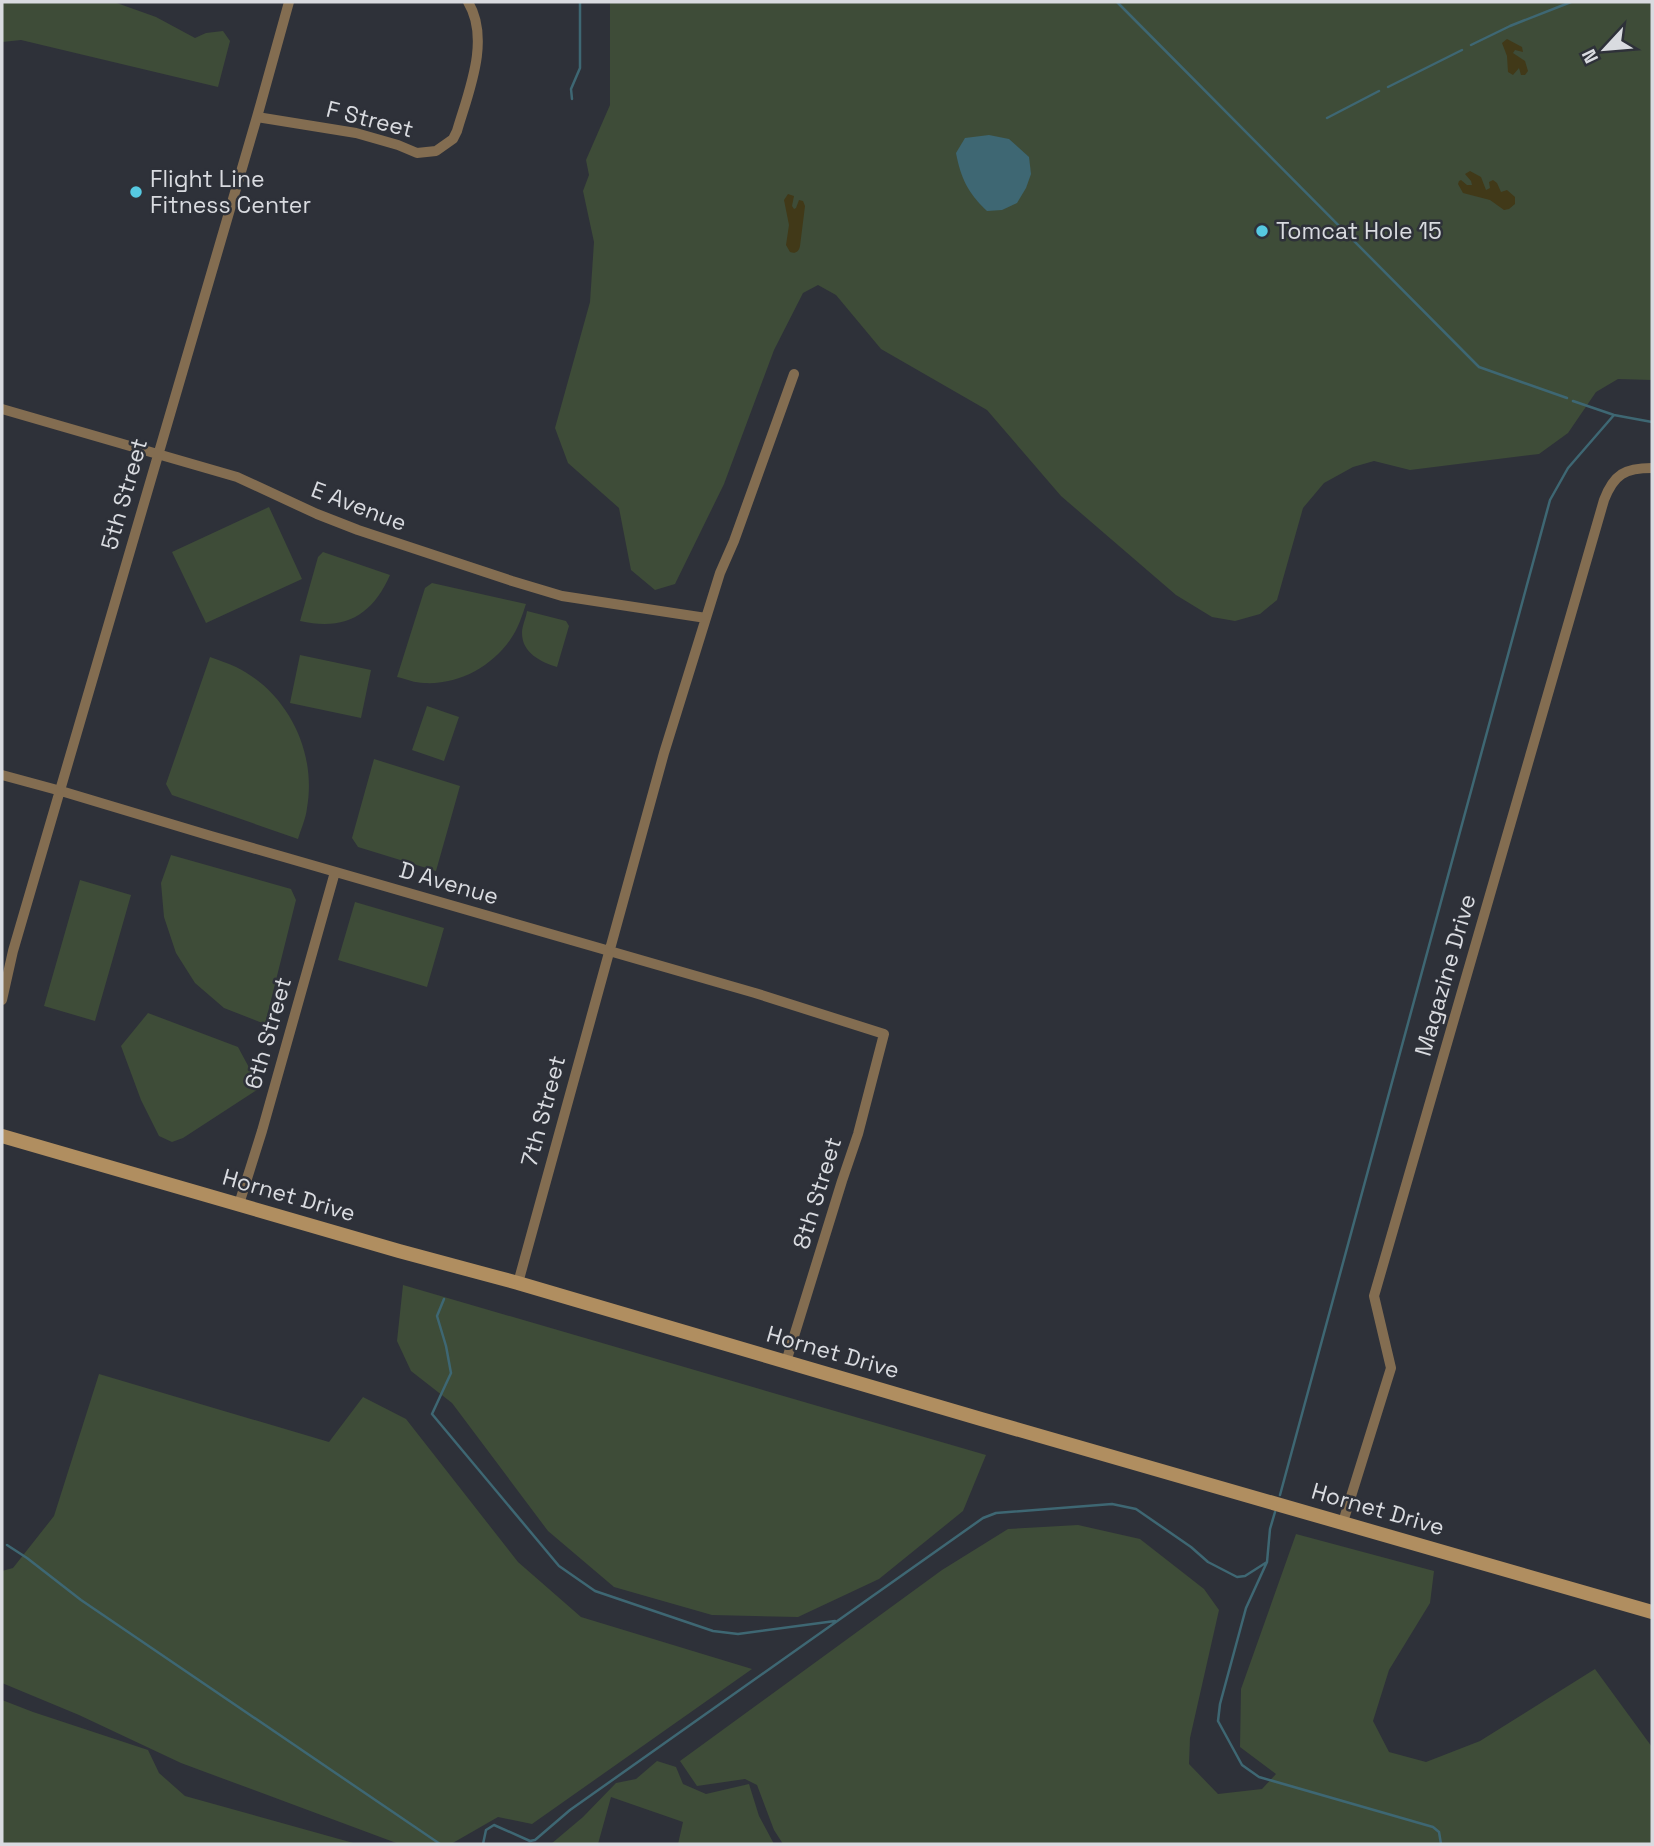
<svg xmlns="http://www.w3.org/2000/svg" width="1654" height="1846" viewBox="0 0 1654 1846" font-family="'Space Grotesk',sans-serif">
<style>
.green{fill:#3e4c38}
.sand{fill:#413918}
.water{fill:#3e6773}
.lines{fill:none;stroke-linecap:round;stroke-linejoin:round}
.stream{stroke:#3e6773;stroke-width:2.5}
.minor{stroke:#836d51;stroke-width:10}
.secondary{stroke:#b08e60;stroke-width:14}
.poi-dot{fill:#56c9e1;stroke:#2e3139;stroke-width:2.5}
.labels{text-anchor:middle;stroke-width:5;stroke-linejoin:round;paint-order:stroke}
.street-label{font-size:23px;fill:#d9dbe0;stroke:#2e3139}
.poi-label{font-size:23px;fill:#d9dbe0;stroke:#2e3139;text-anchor:start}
</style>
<rect width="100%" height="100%" fill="#2e3139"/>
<path class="green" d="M 2,2 L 114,2 L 156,17 L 195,38 L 206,33 L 223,31 L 230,41 L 218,87 L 21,40 L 2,42 Z
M 610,2 L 1652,2 L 1652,380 L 1618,379 L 1596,392 L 1568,433 L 1539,454 L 1410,470 L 1374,461 L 1353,467 L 1324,483 L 1303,508 L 1277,600 L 1260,614 L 1235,621 L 1212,617 L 1176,595 L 1061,496 L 987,410 L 881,349 L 836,295 L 818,285 L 803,293 L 774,350 L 724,484 L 675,584 L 655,590 L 631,570 L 619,508 L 568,463 L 555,428 L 590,302 L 594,242 L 583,191 L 589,175 L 586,160 L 610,105 Z
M 269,507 L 302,579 L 206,623 L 172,552 Z
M 323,552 L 390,575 C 372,616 344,631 300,621 L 318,557 Z
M 432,583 L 526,604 C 522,616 518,629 510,640 C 491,667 458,685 424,683 C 415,683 406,679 397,677 L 425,588 Z
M 527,611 L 566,621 L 569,626 L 557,667 C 541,662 522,653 522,633 C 522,626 526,618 527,611 Z
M 300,655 L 371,670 L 361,718 L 290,703 Z
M 210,657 C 218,660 228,663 236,667 C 287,692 317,751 307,808 C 306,818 301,829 298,839 L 172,795 L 166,784 Z
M 427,706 L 459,717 L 444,761 L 412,750 Z
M 374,759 L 460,786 L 436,871 L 358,847 L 352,838 Z
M 171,855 L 291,889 L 296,900 L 265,1024 L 224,1008 L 195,983 L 176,953 L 164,917 L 161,883 Z
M 80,880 L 131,895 L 95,1021 L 44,1006 Z
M 355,902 L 444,928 L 427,987 L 338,960 Z
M 148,1013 L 238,1047 L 260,1088 L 183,1138 L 172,1142 L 159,1136 L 141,1100 L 121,1046 Z
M 403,1285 L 986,1455 L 963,1511 L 879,1579 L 798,1617 L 712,1615 L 614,1587 L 548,1531 L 452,1403 L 411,1371 L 397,1341 Z
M 99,1374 L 329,1442 L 363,1397 L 406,1419 L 518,1562 L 581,1617 L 752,1669 L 532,1824 L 498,1817 L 451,1844 L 399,1844 L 181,1763 L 79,1715 L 2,1683 L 2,1571 L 13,1568 L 54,1516 Z
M 1078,1525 L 1140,1539 L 1204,1589 L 1219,1610 L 1190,1738 L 1189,1764 L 1218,1794 L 1262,1789 L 1276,1774 L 1240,1747 L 1241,1689 L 1296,1534 L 1434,1571 L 1430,1603 L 1389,1670 L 1373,1721 L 1389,1752 L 1426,1762 L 1480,1741 L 1595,1669 L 1652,1747 L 1652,1844 L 783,1844 L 774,1830 L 757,1785 L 745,1779 L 697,1786 L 680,1761 L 942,1570 L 1008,1529 Z
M 2,1700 L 33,1712 L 148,1750 L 159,1773 L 185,1796 L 357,1844 L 2,1844 Z
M 657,1761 L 676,1767 L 683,1784 L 706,1794 L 749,1784 L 759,1816 L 774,1844 L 678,1844 L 683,1822 L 611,1797 L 598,1844 L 551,1844 L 583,1817 L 616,1783 L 636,1779 Z"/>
<path class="sand" d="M 1507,39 L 1522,47 L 1523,52 L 1515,50 L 1513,53 L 1525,61 L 1528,71 L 1525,75 L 1521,75 L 1519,68 L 1513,75 L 1508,72 L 1507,56 L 1502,43 Z
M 1470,171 L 1481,177 L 1486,190 L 1490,188 L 1489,182 L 1493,180 L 1497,183 L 1501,192 L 1507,190 L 1515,197 L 1515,204 L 1509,209 L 1504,210 L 1490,200 L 1463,193 L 1458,184 L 1459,181 L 1461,180 L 1467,185 L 1472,185 L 1471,181 L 1465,174 Z
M 788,194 L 794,196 L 792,206 L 794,209 L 796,208 L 799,200 L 803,201 L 805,206 L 800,246 C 799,252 795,254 790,252 L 786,245 L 789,225 L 784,200 Z"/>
<path class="water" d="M 989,135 L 1009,139 L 1029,157 L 1031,174 L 1026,188 L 1017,203 L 1002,210 L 987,211 C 968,193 961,179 956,153 L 965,138 Z"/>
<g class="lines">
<path class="stream" d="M 1117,2 L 1479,367 L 1567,398
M 1471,45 L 1510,26 L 1571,2
M 1388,87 L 1462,50
M 572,99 L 571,89 L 580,68 L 580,2
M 1327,118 L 1379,91
M 1573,401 L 1614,415 L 1652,422
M 444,1299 L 437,1316 L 446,1346 L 451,1373 L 432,1414 L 559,1566 L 595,1591 L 713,1631 L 738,1634 L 835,1621
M 1280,1495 L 1550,500 L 1568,468 L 1614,415
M 1275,1512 L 1270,1529 L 1267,1562 L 1246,1608 L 1220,1704 L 1218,1721 L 1242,1765 L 1259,1777 L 1433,1827 L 1439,1832 L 1441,1844
M 7,1545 L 27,1558 L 81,1600 L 440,1844
M 483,1844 L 486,1830 L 494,1825 L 530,1841 L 535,1840 L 570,1810 L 983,1518 L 996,1513 L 1112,1504 L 1136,1509 L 1191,1547 L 1208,1562 L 1237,1577 L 1245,1576 L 1267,1562"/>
<path class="minor" d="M 257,117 L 356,133 L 398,145 L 417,153 L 436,151 L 453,139 L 457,131 C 468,93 491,40 468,2
M 2,409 L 237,477 L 317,514 L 358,530 L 512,581 L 562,596 L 706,618
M 2,775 L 61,791 L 211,836 L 755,993 L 884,1034 L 858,1134 L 842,1181 L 786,1362
M 2,1000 L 13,951 L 257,117 L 289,2
M 239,1204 L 262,1131 L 335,872
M 518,1283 L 664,753 L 720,573 L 734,541 L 794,374
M 1343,1522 L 1391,1368 L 1374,1296 L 1604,500 C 1614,474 1625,468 1652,468"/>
<path class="secondary" d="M 2,1136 L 399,1251 L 518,1283 L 981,1419 L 1652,1612"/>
</g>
<g class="poi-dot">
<circle cx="136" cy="192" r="7"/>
<circle cx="1262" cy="231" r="7"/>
</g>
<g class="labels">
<g class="street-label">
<text transform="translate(370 119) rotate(14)" y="8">F Street</text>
<text transform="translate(124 494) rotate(-74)" y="8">5th Street</text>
<text transform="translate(359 506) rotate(21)" y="8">E Avenue</text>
<text transform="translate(449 883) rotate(16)" y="8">D Avenue</text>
<text transform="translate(1445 975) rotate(-74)" y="8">Magazine Drive</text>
<text transform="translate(268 1033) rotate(-74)" y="8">6th Street</text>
<text transform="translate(543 1111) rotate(-75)" y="8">7th Street</text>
<text transform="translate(817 1193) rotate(-73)" y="8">8th Street</text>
<text transform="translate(289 1195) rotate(16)" y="8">Hornet Drive</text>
<text transform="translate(833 1352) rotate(16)" y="8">Hornet Drive</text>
<text transform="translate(1378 1509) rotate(16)" y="8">Hornet Drive</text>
</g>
<g class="poi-label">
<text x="150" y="187">Flight Line<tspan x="150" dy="26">Fitness Center</tspan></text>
<text x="1276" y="239">Tomcat Hole 15</text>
</g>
</g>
<rect width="1654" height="1846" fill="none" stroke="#d9dbe0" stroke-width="7"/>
<g transform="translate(1605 49) rotate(244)" stroke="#2e3139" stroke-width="5" paint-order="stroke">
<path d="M0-5L12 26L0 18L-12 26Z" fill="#d9dbe0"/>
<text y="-10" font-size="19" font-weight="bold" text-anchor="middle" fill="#d9dbe0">N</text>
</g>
</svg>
